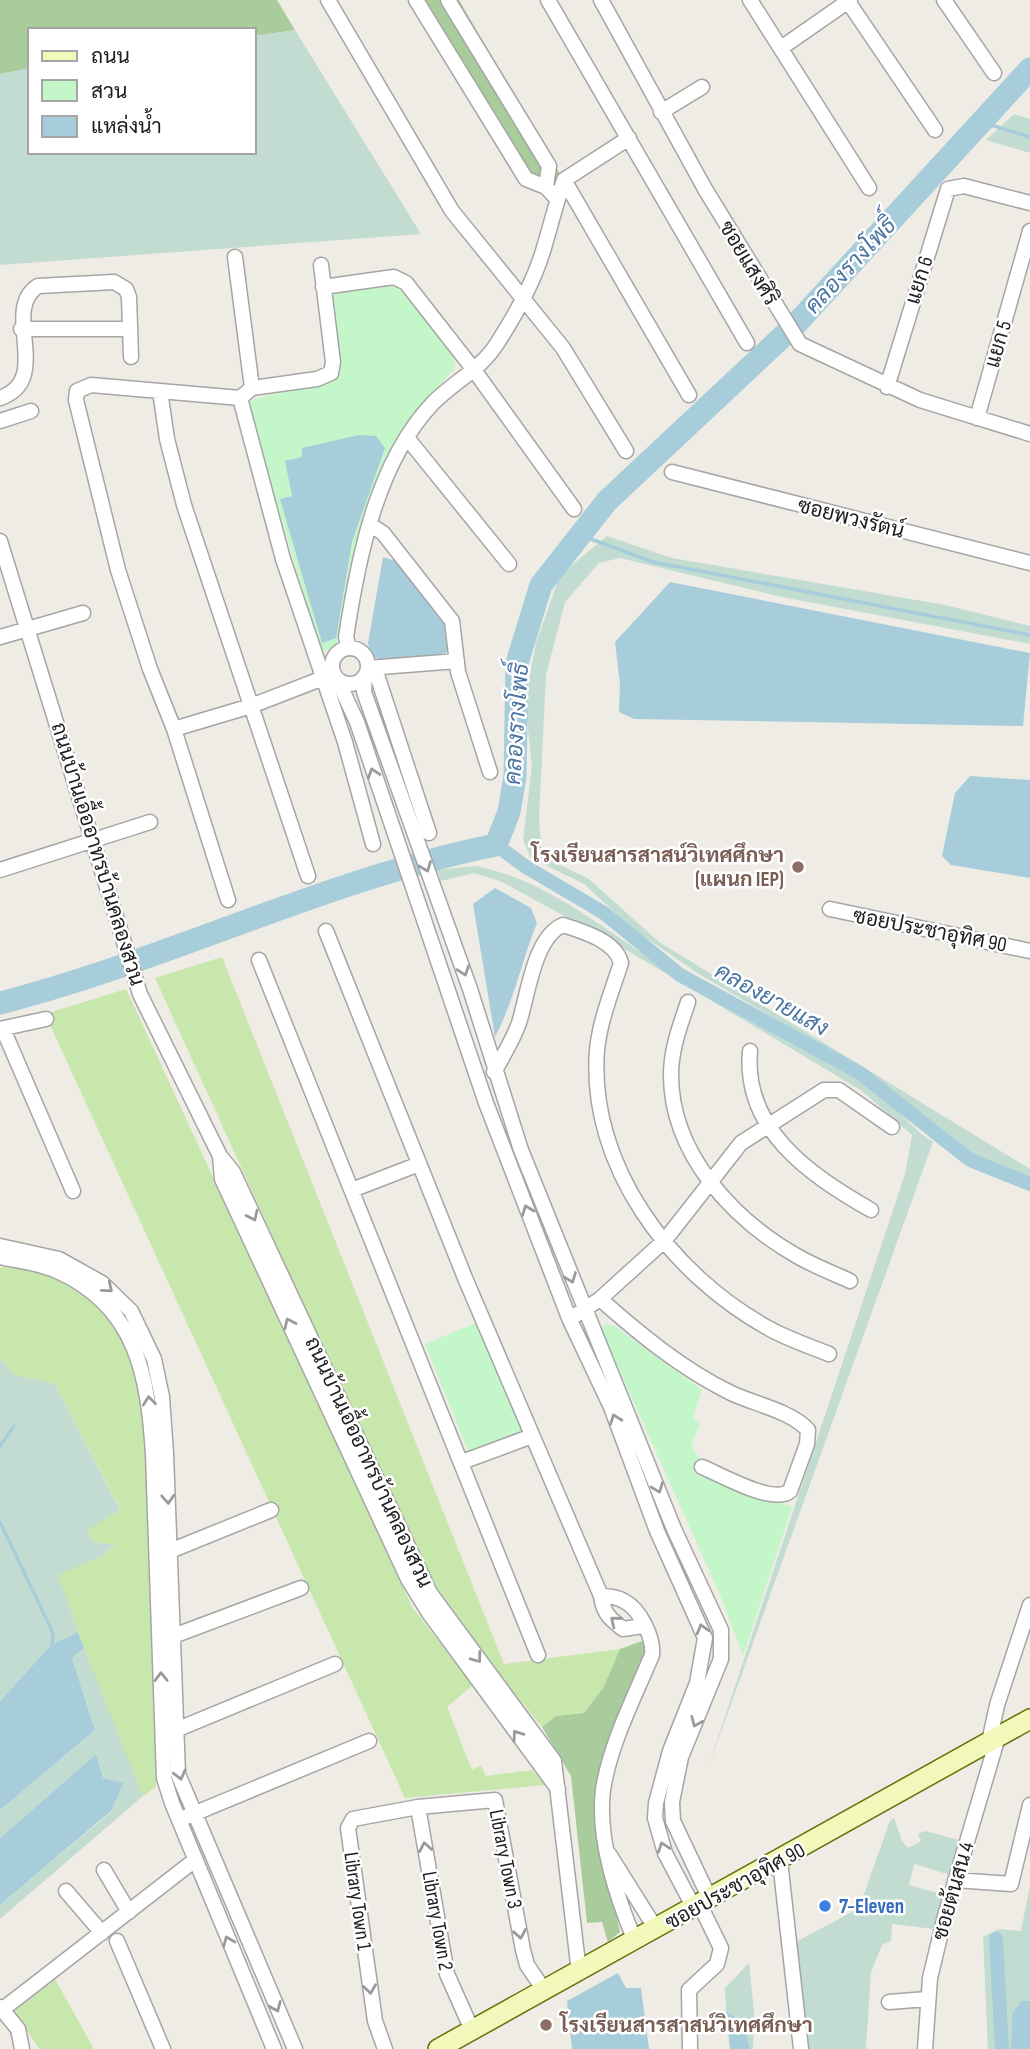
<svg xmlns="http://www.w3.org/2000/svg" width="1030" height="2049" viewBox="0 0 1030 2049" font-family="'Sofia Sans Condensed',Sarabun,sans-serif">
<style>
.grass{fill:#c8e7ac}
.forest{fill:#a8cc9b}
.wetland{fill:#c2dcd1}
.park{fill:#c3f7c9}
.water{fill:#a7cddb}
.lines{fill:none;stroke-linecap:round;stroke-linejoin:round}
.stream{stroke:#a7cddb;stroke-width:3.5}
.canal{stroke:#a7cddb;stroke-width:14}
.river{stroke:#a7cddb;stroke-width:23}
.street-casing{stroke:#a5a5a5;stroke-width:17}
.secondary-casing{stroke:#637109;stroke-width:22}
.street{stroke:#fff;stroke-width:14}
.secondary{stroke:#f2f7ba;stroke-width:19}
.oneway{stroke:#9a9a9a}
.education-dot{fill:#8d6e63;stroke:#fff;stroke-width:2.5}
.shop-dot{fill:#3f7fe0;stroke:#fff;stroke-width:2.5}
.labels{text-anchor:middle;stroke-width:5;stroke-linejoin:round;paint-order:stroke}
.street-label{font-size:21px;fill:#1e1e1e;stroke:#fff}
.education-label{font-size:21px;font-weight:bold;fill:#785e54;stroke:#fff;text-anchor:end}
.shop-label{font-size:21px;font-weight:bold;fill:#366cbe;stroke:#fff;text-anchor:start}
.water-label{font-size:23px;font-style:italic;fill:#4b75a2;stroke:#fff}
</style>
<rect width="100%" height="100%" fill="#efece5"/>
<path class="grass" d="M 222,957 L 504,1664 L 620,1649 L 603,1688 L 584,1713 L 556,1716 L 542,1727 L 465,1632 L 430,1582 L 155,978 Z
M 126,989 L 412,1607 L 473,1685 L 447,1707 L 472,1770 L 481,1765 L 486,1776 L 532,1770 L 545,1785 L 405,1798 L 45,1014 Z
M 7,1265 C 23,1268 40,1270 55,1275 C 109,1293 129,1346 145,1395 L 156,1787 L 143,1796 L 118,1739 L 57,1575 L 100,1557 L 115,1546 L 92,1542 L 87,1529 L 120,1509 L 55,1384 L 14,1375 L 0,1358 L 0,1268 Z
M 55,1979 L 94,2049 L 39,2049 L 14,2011 Z"/>
<path class="forest" d="M 0,0 L 277,0 L 295,30 L 254,36 L 254,30 L 30,30 L 30,68 L 0,74 Z
M 421,0 L 459,0 L 560,174 L 534,189 Z
M 642,1641 L 648,1653 L 601,1760 L 595,1810 L 620,1932 L 608,1942 L 602,1922 L 587,1923 L 571,1776 L 542,1727 L 556,1716 L 584,1713 L 603,1688 L 620,1649 Z"/>
<path class="wetland" d="M 295,30 L 421,234 L 0,265 L 0,74 L 30,68 L 30,152 L 254,152 L 254,36 Z
M 1014,114 L 1030,119 L 1030,153 L 986,140 Z
M 607,536 L 672,558 L 945,605 L 1030,626 L 1030,644 L 782,597 L 620,558 L 599,563 L 565,602 L 546,675 L 539,819 L 542,856 L 589,879 L 659,942 L 1030,1169 L 1030,1178 L 993,1167 L 972,1155 L 855,1066 L 699,974 L 633,929 L 584,884 L 531,858 L 523,840 L 532,766 L 525,702 L 536,643 L 560,575 Z
M 475,866 C 546,879 602,929 662,966 C 728,1006 802,1037 866,1081 C 891,1098 907,1126 933,1142 L 708,1768 L 905,1174 L 912,1135 L 862,1091 L 630,952 L 500,881 L 474,873 L 441,881 L 437,870 Z
M 0,1358 L 14,1375 L 55,1384 L 120,1510 L 87,1530 L 92,1542 L 116,1545 L 100,1557 L 58,1575 L 78,1632 L 51,1645 L 0,1701 Z
M 84,1648 L 143,1796 L 0,1919 L 0,1905 L 111,1812 L 124,1783 L 103,1779 L 96,1754 L 0,1838 L 0,1810 L 95,1730 L 72,1658 Z
M 894,1818 L 902,1841 L 908,1848 L 921,1841 L 918,1834 L 925,1831 L 959,1840 L 950,1875 L 914,1864 L 909,1885 L 945,1895 L 934,1929 L 892,1924 L 891,1941 L 882,1945 L 871,1972 L 866,2049 L 808,2049 L 796,1942 L 859,1908 L 890,1821 Z
M 1030,1885 L 1030,2001 L 1021,2002 L 1012,2014 L 1011,2049 L 988,2049 L 983,1937 L 999,1929 L 1021,1931 Z
M 749,1963 L 754,2011 L 753,2049 L 750,2049 L 744,2023 L 726,2011 L 725,1988 Z"/>
<path class="park" d="M 391,285 L 405,293 L 454,357 L 455,368 C 379,447 351,537 340,644 L 321,653 L 247,401 L 337,377 L 328,296 L 338,290 Z
M 478,1322 L 522,1432 L 469,1453 L 425,1344 Z
M 606,1323 L 616,1327 L 702,1390 L 693,1418 L 700,1424 L 691,1446 L 700,1459 L 695,1474 L 792,1507 L 743,1656 L 720,1595 L 601,1329 Z"/>
<path class="water" d="M 359,435 L 376,436 L 385,448 L 352,542 L 336,638 L 322,643 L 280,499 L 292,496 L 285,461 L 302,457 L 302,448 Z
M 383,557 L 396,561 L 445,624 L 451,642 L 445,655 L 380,659 L 371,656 L 368,643 Z
M 670,582 L 1030,653 L 1023,726 L 634,719 L 619,712 L 620,685 L 615,642 Z
M 970,776 L 1030,780 L 1030,878 L 951,865 L 942,856 L 955,793 Z
M 495,888 L 531,908 L 537,923 C 522,960 514,1001 495,1037 L 473,904 Z
M 78,1632 L 84,1648 L 72,1658 L 95,1730 L 0,1810 L 0,1701 L 51,1645 Z
M 96,1754 L 103,1778 L 124,1783 L 111,1811 L 0,1905 L 0,1838 Z
M 618,1973 L 626,1988 L 641,1988 L 649,2049 L 572,2049 L 567,2001 Z
M 1021,2001 L 1030,2001 L 1030,2049 L 1011,2049 L 1012,2014 Z
M 726,2011 L 744,2023 L 750,2049 L 730,2049 Z"/>
<g class="lines">
<path class="stream" d="M 981,122 L 1030,137
M 580,535 L 653,562 L 1030,635
M 0,1446 L 14,1426
M 0,1522 L 53,1633 L 52,1647"/>
<path class="canal" d="M 496,845 L 526,867 L 604,913 L 680,975 L 860,1073 L 970,1160 L 1030,1184
M 996,1939 L 1002,2049"/>
<path class="river" d="M 0,1003 C 168,960 326,879 496,845 L 509,812 L 515,776 L 517,663 L 541,585 L 607,501 L 797,323 L 1030,69"/>
<g class="street-casing">
<path id="street" d="M 328,0 L 452,211 L 563,348 L 626,451
M 416,0 L 526,179 L 546,187 L 557,199
M 448,0 L 549,166 L 546,187
M 548,0 L 747,343
M 601,0 L 705,189 L 800,344 L 920,400 L 1030,434
M 750,0 L 869,188
M 847,0 L 935,130
M 944,0 L 994,73
M 781,48 L 850,0
M 661,112 L 702,87
M 564,180 L 689,395
M 323,287 L 394,277 L 406,283 L 474,370 L 574,509
M 21,329 L 130,329
M 887,387 L 948,189 L 964,186 L 1030,203
M 252,388 L 317,379 L 331,373 L 333,362 L 321,265
M 160,391 L 167,439 L 184,505 L 308,876
M 0,398 C 54,380 0,310 38,286 L 114,282 L 126,289 L 129,297 L 131,357
M 240,398 L 283,559 L 345,742 L 373,844
M 977,418 L 1030,231
M 0,421 L 31,411
M 408,439 L 509,564
M 672,472 L 1030,563
M 371,525 L 383,533 L 452,621 L 458,672 L 490,772
M 0,541 L 140,994 L 220,1156 L 233,1172 L 430,1593 L 554,1761 L 579,1972
M 0,637 L 83,613
M332 666a18 18 0 1 1 36 0a18 18 0 1 1-36 0Z
M 349,648 L 346,637 C 358,559 376,464 432,404 C 453,382 482,369 498,342 C 516,314 533,284 543,251 C 550,228 556,203 564,180 L 629,138
M 368,668 L 457,661
M 375,669 L 429,833
M 365,676 L 364,692 L 470,989 L 521,1150 L 674,1529 L 721,1630 L 721,1659 L 681,1757 L 672,1802 L 673,1821 L 710,1899
M 337,679 L 357,722 L 486,1103 L 569,1318 L 611,1407 L 657,1531 L 705,1638 L 697,1683 L 670,1751 L 656,1803 L 655,1818 L 665,1853 L 694,1908
M 174,729 L 251,706 L 331,675
M 0,870 L 150,822
M 228,900 L 174,729 L 150,669 L 118,570 L 76,400 L 77,391 L 91,385 L 240,398 L 252,388 L 235,257
M 830,909 L 1030,951
M 326,931 L 465,1278 L 601,1596 C 603,1613 610,1619 623,1629 L 643,1626
M 259,960 L 538,1655
M 688,1002 C 680,1026 671,1049 671,1075 C 671,1153 732,1219 797,1256 C 814,1266 833,1273 850,1281
M 0,1029 L 46,1019
M 3,1029 L 73,1191
M 750,1051 C 743,1130 810,1175 871,1210
M 494,1072 C 503,1056 513,1040 519,1023 C 528,995 534,937 563,925 C 582,931 616,941 621,963 C 612,991 600,1020 597,1050 C 588,1166 671,1275 770,1329 C 788,1339 809,1346 829,1354
M 220,1156 L 222,1179 L 408,1579 L 429,1613 L 558,1789
M 352,1190 L 419,1164
M 0,1246 L 59,1259 L 102,1283 L 131,1311 L 154,1359 L 162,1397 L 166,1454 L 178,1774 L 295,2049
M 0,1257 C 19,1261 39,1263 57,1271 C 137,1306 148,1377 153,1454 L 164,1778 L 172,1803 L 274,2049
M 600,1299 C 641,1335 682,1369 731,1393 C 754,1404 791,1411 808,1430 L 807,1444 L 790,1491 C 773,1505 722,1475 702,1467
M 576,1315 L 600,1299 L 665,1240 L 741,1143 L 824,1090 L 839,1090 L 892,1127
M 462,1462 L 532,1436
M 165,1553 L 271,1510
M 601,1596 C 609,1596 617,1597 624,1601 C 640,1609 654,1638 652,1655 C 634,1698 610,1744 603,1790 C 597,1838 617,1898 635,1941
M 168,1638 L 301,1588
M 171,1732 L 335,1664
M 989,1742 L 997,1705 L 1030,1605
M 418,1807 L 447,1974 L 472,2030
M 186,1817 L 369,1741
M 609,1854 L 656,1929
M 780,1861 L 801,2049
M 104,1870 L 129,1912
M 955,1880 L 1011,1884 L 1030,1805
M 66,1891 L 102,1933
M 117,1941 L 163,2049
M 889,2002 L 927,1999
M 0,2007 L 18,2029 L 22,2049
M 3,2009 L 195,1860
M 385,2049 L 375,2021 L 348,1828 L 353,1819 L 418,1807 L 495,1800 L 523,1950 L 527,1965 L 544,1990
M 690,2049 L 689,1990 L 717,1964 L 721,1948 L 700,1905
M 925,2049 L 930,1978 L 945,1916 L 998,1737"/>
</g>
<g class="secondary-casing">
<path id="secondary" d="M 438,2049 L 1030,1719"/>
</g>
<use href="#street" class="street"/>
<use href="#secondary" class="secondary"/>
</g>
<defs><path id="oneway-chevron" d="M-2-3.5L2.5 0L-2 3.5" fill="none" stroke-width="1.6" stroke-linecap="round" stroke-linejoin="round" transform="scale(1.75)"/></defs>
<g class="oneway">
<use href="#oneway-chevron" transform="translate(373 773) rotate(-108)"/>
<use href="#oneway-chevron" transform="translate(426 867) rotate(69)"/>
<use href="#oneway-chevron" transform="translate(464 971) rotate(71)"/>
<use href="#oneway-chevron" transform="translate(527 1210) rotate(-111)"/>
<use href="#oneway-chevron" transform="translate(253 1216) rotate(65)"/>
<use href="#oneway-chevron" transform="translate(571 1278) rotate(69)"/>
<use href="#oneway-chevron" transform="translate(108 1288) rotate(40)"/>
<use href="#oneway-chevron" transform="translate(289 1323) rotate(-115)"/>
<use href="#oneway-chevron" transform="translate(149 1401) rotate(-96)"/>
<use href="#oneway-chevron" transform="translate(615 1419) rotate(-110)"/>
<use href="#oneway-chevron" transform="translate(658 1488) rotate(69)"/>
<use href="#oneway-chevron" transform="translate(168 1499) rotate(87)"/>
<use href="#oneway-chevron" transform="translate(615 1621) rotate(-141)"/>
<use href="#oneway-chevron" transform="translate(702 1629) rotate(-106)"/>
<use href="#oneway-chevron" transform="translate(477 1658) rotate(53)"/>
<use href="#oneway-chevron" transform="translate(161 1677) rotate(-91)"/>
<use href="#oneway-chevron" transform="translate(696 1722) rotate(113)"/>
<use href="#oneway-chevron" transform="translate(517 1735) rotate(-125)"/>
<use href="#oneway-chevron" transform="translate(180 1775) rotate(75)"/>
<use href="#oneway-chevron" transform="translate(425 1847) rotate(-100)"/>
<use href="#oneway-chevron" transform="translate(663 1847) rotate(-109)"/>
<use href="#oneway-chevron" transform="translate(520 1934) rotate(80)"/>
<use href="#oneway-chevron" transform="translate(228 1941) rotate(-112)"/>
<use href="#oneway-chevron" transform="translate(370 1989) rotate(82)"/>
<use href="#oneway-chevron" transform="translate(276 2007) rotate(67)"/>
</g>
<g class="education-dot">
<circle cx="798" cy="867" r="7"/>
<circle cx="546" cy="2025" r="7"/>
</g>
<circle class="shop-dot" cx="825" cy="1906" r="7"/>
<g class="labels">
<g class="street-label">
<text transform="translate(749 263) rotate(59)" y="7">ซอยแสงศิริ</text>
<text transform="translate(919 280) rotate(-73)" y="7">แยก 6</text>
<text transform="translate(998 344) rotate(-74)" y="7">แยก 5</text>
<text transform="translate(851 518) rotate(14)" y="7">ซอยพวงรัตน์</text>
<text transform="translate(98 854) rotate(73)" y="7">ถนนบ้านเอื้ออาทรบ้านคลองสวน</text>
<text transform="translate(930 930) rotate(11)" y="7">ซอยประชาอุทิศ 90</text>
<text transform="translate(369 1462) rotate(65)" y="7">ถนนบ้านเอื้ออาทรบ้านคลองสวน</text>
<text transform="translate(506 1859) rotate(79)" y="7">Library Town 3</text>
<text transform="translate(735 1886) rotate(-29)" y="7">ซอยประชาอุทิศ 90</text>
<text transform="translate(953 1891) rotate(-74)" y="7">ซอยต้นสน 4</text>
<text transform="translate(358 1901) rotate(82)" y="7">Library Town 1</text>
<text transform="translate(438 1921) rotate(80)" y="7">Library Town 2</text>
</g>
<g class="education-label">
<text x="784" y="862">โรงเรียนสารสาสน์วิเทศศึกษา<tspan x="784" dy="24">(แผนก IEP)</tspan></text>
<text x="560" y="2032" text-anchor="start">โรงเรียนสารสาสน์วิเทศศึกษา</text>
</g>
<g class="shop-label">
<text x="839" y="1913">7-Eleven</text>
</g>
<g class="water-label">
<text transform="translate(850 265) rotate(-47)" y="8">คลองรางโพธิ์</text>
<text transform="translate(516 724) rotate(-86)" y="8">คลองรางโพธิ์</text>
<text transform="translate(772 999) rotate(29)" y="8">คลองยายแสง</text>
</g>
</g>
<rect x="28" y="28" width="228" height="126" fill="#ffffff" stroke="#a5a5a5" stroke-width="2"/>
<rect x="42" y="51" width="35" height="10" fill="#f2f7ba" stroke="#a5a5a5" stroke-width="2"/>
<text x="91" y="63" font-size="21" fill="#1e1e1e">ถนน</text>
<rect x="42" y="80" width="35" height="21" fill="#c3f7c9" stroke="#a5a5a5" stroke-width="2"/>
<text x="91" y="98" font-size="21" fill="#1e1e1e">สวน</text>
<rect x="42" y="116" width="35" height="21" fill="#a7cddb" stroke="#a5a5a5" stroke-width="2"/>
<text x="91" y="133" font-size="21" fill="#1e1e1e">แหล่งน้ำ</text>
</svg>
